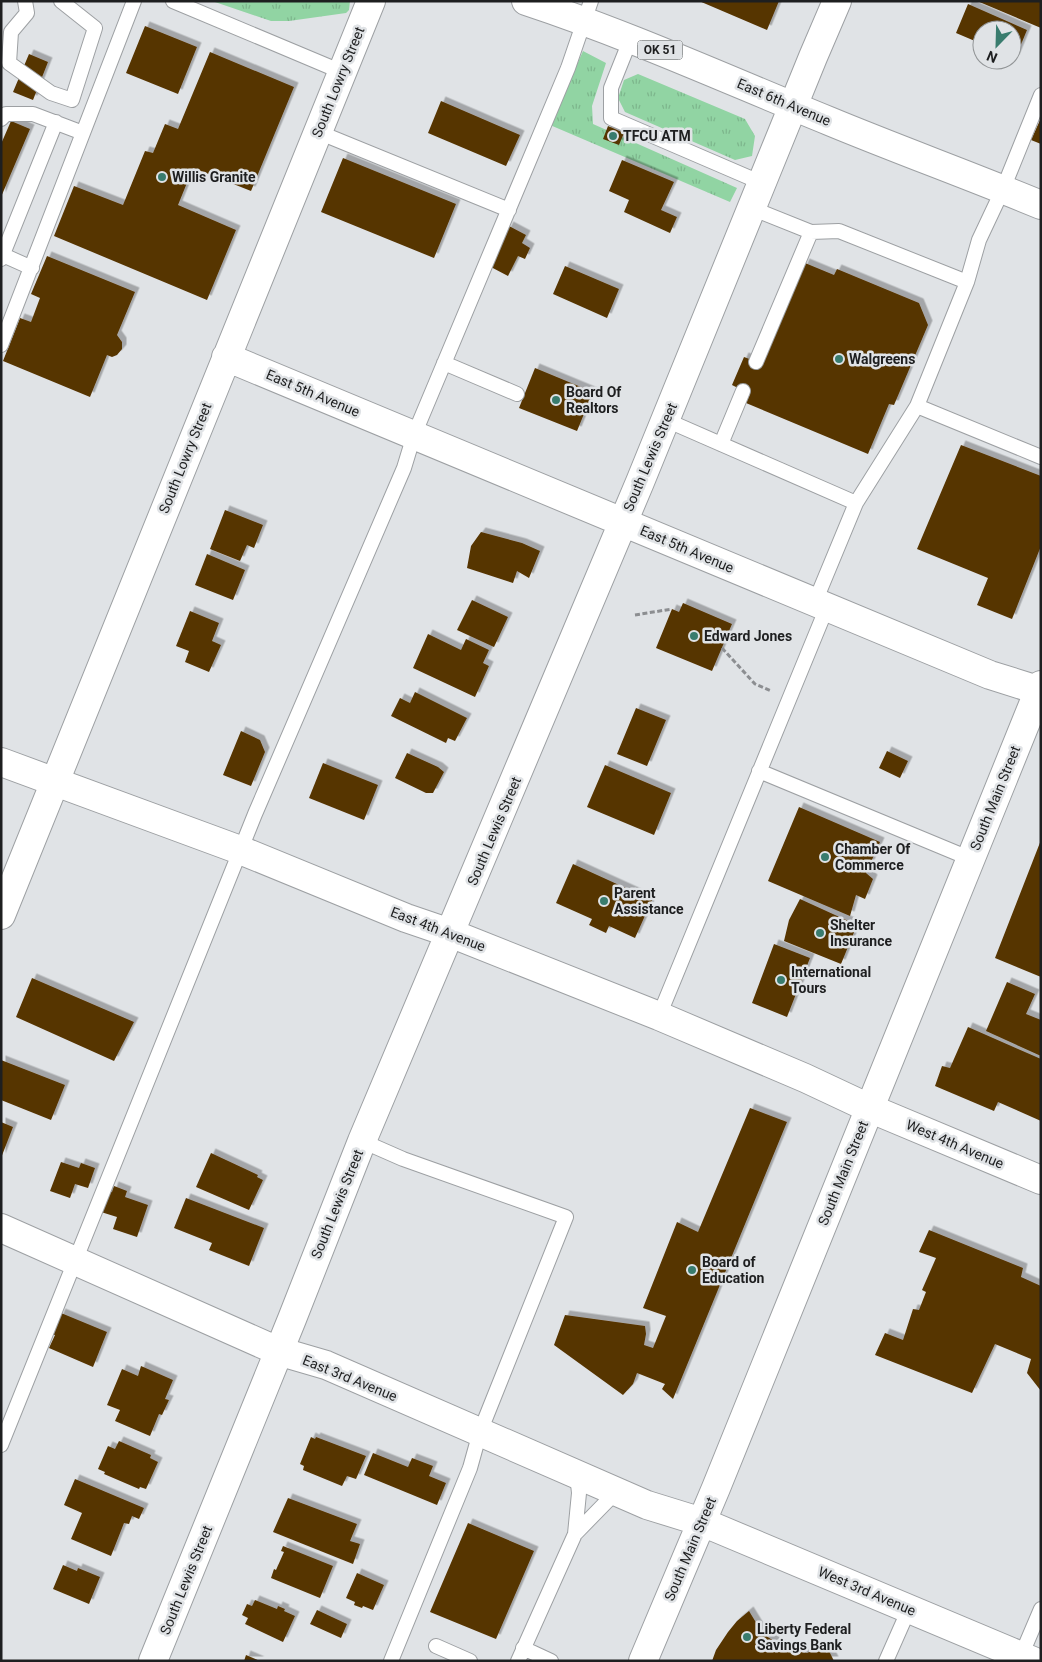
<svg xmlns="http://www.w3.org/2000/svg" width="1042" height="1662" viewBox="0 0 1042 1662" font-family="Roboto,sans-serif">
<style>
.grass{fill:url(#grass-tufts)}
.building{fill:#563400;filter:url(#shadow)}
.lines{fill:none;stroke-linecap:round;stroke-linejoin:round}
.lane-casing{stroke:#9da0a3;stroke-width:16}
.street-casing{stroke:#9da0a3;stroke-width:30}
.secondary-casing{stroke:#9da0a3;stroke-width:30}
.highway-casing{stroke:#9da0a3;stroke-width:30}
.path{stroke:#8c8e91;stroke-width:3;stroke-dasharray:5 2.5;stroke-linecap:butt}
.lane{stroke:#fff;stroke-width:14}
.street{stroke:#fff;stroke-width:28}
.secondary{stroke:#fff;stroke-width:28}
.highway{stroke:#fff;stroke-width:28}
.poi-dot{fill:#397c6e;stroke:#e0e3e6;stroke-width:2}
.labels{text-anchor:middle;stroke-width:5;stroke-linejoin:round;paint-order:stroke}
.shield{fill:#e0e3e6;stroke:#585a5b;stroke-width:1}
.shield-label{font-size:12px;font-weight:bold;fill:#1e1f20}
.street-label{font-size:14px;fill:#1e1f20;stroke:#e0e3e6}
.poi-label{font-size:14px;font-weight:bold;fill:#1e1f20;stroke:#e0e3e6;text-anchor:start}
</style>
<defs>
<pattern id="grass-tufts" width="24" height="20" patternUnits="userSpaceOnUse" patternTransform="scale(1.25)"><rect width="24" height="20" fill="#91d4a3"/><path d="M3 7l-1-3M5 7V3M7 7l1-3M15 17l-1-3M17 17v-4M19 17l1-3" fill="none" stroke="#7db68c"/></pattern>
<filter id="shadow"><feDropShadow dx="4.5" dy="-4.5" stdDeviation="0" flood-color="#0004"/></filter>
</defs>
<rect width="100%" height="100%" fill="#e0e3e6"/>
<path class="grass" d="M 212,1 L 350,1 L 349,10 L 346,13 L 289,21 L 271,21 Z
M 583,51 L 606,63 L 592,106 L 593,124 L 737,188 L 730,202 L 550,125 Z
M 638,74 L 745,119 L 755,136 L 752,156 L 735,160 L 625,112 L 618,98 L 624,80 Z"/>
<path class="building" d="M 699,1 L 779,1 L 767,30 Z
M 977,1 L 1041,1 L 1041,28 Z
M 968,4 L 1027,30 L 1015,59 L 1012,57 L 1012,30 L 982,30 L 982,44 L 956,33 Z
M 145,26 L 197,47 L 178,94 L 126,73 Z
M 210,52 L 294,87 L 251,191 L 193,168 L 178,205 L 236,230 L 207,300 L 54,236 L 74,186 L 123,205 L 145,151 L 153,153 L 165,124 L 178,129 Z
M 29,54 L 48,62 L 33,100 L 13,92 Z
M 441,101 L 520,135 L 506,166 L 428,133 Z
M 1041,118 L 1041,144 L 1031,140 Z
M 11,121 L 30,129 L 1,197 L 1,144 Z
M 608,126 L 624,133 L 619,145 L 603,139 Z
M 343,158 L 456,204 L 434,258 L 321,212 Z
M 622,160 L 674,182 L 661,210 L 677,217 L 670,233 L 624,212 L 629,200 L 609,191 Z
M 509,226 L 526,235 L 522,243 L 530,248 L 525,259 L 518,256 L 508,276 L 489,266 Z
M 47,256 L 135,292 L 117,335 L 122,342 L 122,349 L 117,355 L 112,357 L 107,355 L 90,397 L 3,361 L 20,318 L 31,322 L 40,298 L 31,294 Z
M 805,263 L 834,275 L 837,269 L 919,303 L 928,325 L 894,405 L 889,404 L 868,454 L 746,403 L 750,394 L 732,385 L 744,357 L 763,364 Z
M 565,266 L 619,289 L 607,318 L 553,294 Z
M 535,368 L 593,392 L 577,431 L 519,408 Z
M 961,445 L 1041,476 L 1041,546 L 1012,619 L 977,605 L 988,578 L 917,549 Z
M 225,510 L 263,525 L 254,548 L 247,545 L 240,561 L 210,549 Z
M 481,532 L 522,543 L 540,551 L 529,578 L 517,571 L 513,583 L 467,568 L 471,546 Z
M 207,554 L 245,570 L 233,600 L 195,585 Z
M 472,600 L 508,617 L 494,647 L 457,630 Z
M 683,603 L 732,624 L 712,671 L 656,648 L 672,609 L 679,612 Z
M 190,611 L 219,623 L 212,641 L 221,645 L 209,672 L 185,662 L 189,651 L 176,646 Z
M 428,634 L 461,650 L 466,639 L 489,650 L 483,663 L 489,666 L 475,697 L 413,668 Z
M 415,692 L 467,718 L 455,741 L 448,738 L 446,743 L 391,716 L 400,698 L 410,703 Z
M 636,708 L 666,720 L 647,766 L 617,754 Z
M 241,731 L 260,740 L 265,752 L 251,786 L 223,775 Z
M 887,751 L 908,761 L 900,778 L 879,768 Z
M 407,753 L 438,767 L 444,772 L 433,793 L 426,793 L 395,778 Z
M 323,763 L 378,785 L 364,820 L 309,798 Z
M 605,765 L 671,793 L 654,835 L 587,807 Z
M 799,807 L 880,842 L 866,873 L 873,879 L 865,899 L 856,895 L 850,916 L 768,881 Z
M 1041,840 L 1041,977 L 995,958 Z
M 573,864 L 652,900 L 635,938 L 609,926 L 606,933 L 589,925 L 592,919 L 556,903 Z
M 800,899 L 857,925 L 841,964 L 784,941 L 789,920 Z
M 774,944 L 810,958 L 787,1017 L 752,1003 Z
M 32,978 L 134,1022 L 114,1061 L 16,1017 Z
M 1007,982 L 1035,994 L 1026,1014 L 1041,1020 L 1041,1056 L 986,1031 Z
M 968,1027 L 1041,1059 L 1041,1121 L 998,1102 L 994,1111 L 935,1086 L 942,1066 L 950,1068 Z
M 1,1060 L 65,1085 L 51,1120 L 1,1100 Z
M 750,1108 L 787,1122 L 673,1399 L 662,1389 L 665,1384 L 637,1373 L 633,1384 L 623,1395 L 554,1345 L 565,1315 L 645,1326 L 646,1334 L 644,1345 L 653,1348 L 666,1316 L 643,1308 L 677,1222 L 698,1232 Z
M 1,1122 L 13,1127 L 1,1158 Z
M 211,1153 L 258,1175 L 257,1177 L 263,1180 L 249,1210 L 196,1187 Z
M 61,1162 L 79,1168 L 81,1163 L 95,1168 L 88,1188 L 75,1184 L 70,1198 L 50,1191 Z
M 114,1186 L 127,1191 L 125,1197 L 148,1205 L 137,1237 L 113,1229 L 117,1217 L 101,1212 L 108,1191 L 112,1192 Z
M 186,1198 L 264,1228 L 249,1266 L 209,1250 L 212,1243 L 174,1228 Z
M 929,1230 L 1023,1268 L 1021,1277 L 1041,1286 L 1041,1391 L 1027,1373 L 1031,1359 L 995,1344 L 972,1393 L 875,1355 L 885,1333 L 903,1340 L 913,1309 L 919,1310 L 926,1292 L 922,1290 L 936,1258 L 919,1252 Z
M 61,1313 L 107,1332 L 93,1367 L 49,1348 L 55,1335 L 52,1334 Z
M 141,1366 L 173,1380 L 165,1399 L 169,1400 L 162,1415 L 159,1414 L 150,1436 L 115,1421 L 120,1410 L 107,1405 L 122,1369 L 138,1376 Z
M 311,1437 L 315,1439 L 316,1437 L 366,1456 L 356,1479 L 347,1476 L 342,1486 L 303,1470 L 304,1466 L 300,1464 Z
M 119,1441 L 151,1455 L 150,1458 L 158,1462 L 146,1489 L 140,1487 L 139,1489 L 104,1474 L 105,1472 L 98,1469 L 108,1446 L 115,1449 Z
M 373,1453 L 408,1467 L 412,1458 L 433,1466 L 429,1476 L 446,1483 L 437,1505 L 364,1475 Z
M 75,1479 L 144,1508 L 139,1519 L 132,1516 L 129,1524 L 124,1523 L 111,1556 L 71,1539 L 82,1513 L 64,1505 Z
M 288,1498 L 357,1524 L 350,1541 L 360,1544 L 353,1564 L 273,1532 Z
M 468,1523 L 534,1551 L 496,1639 L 430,1612 Z
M 283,1546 L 333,1566 L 320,1598 L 271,1578 L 274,1569 L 276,1570 L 284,1552 L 281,1551 Z
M 63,1565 L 77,1571 L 78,1568 L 100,1577 L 89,1604 L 53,1589 Z
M 357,1573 L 384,1585 L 373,1610 L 363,1606 L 362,1608 L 354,1605 L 355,1602 L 346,1598 Z
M 255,1600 L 277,1609 L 278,1606 L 285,1609 L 284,1611 L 295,1616 L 283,1642 L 245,1624 L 248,1618 L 242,1615 L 247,1604 L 252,1606 Z
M 317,1610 L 347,1624 L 341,1638 L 310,1624 Z
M 749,1611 L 763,1634 L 774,1641 L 792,1650 L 807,1653 L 826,1645 L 834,1661 L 712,1661 L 716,1650 L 728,1632 L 737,1621 Z
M 246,1655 L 260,1661 L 244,1661 Z"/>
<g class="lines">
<g class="lane-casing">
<path id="lane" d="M 25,1 L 27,13 L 11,32 L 9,63 L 51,93 L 72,100 L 95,28 L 61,1
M 173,1 L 342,72
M 631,38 L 611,88 L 611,118 L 762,183
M 1,119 L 6,114 L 33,114 L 83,133
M 318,132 L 509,210
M 751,208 L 811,232 L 839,231 L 967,282
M 3,255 L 32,268
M 1,259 L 56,122
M 1,345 L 134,1
M 756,362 L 811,232
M 444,363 L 517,394
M 917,406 L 1041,457
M 666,420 L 856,503
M 721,444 L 743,391
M 815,602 L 856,503 L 917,406 L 967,282 L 979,240 L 1003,189 L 1041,95
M 759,771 L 971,859
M 659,1016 L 827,607
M 362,1141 L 403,1159 L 566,1217 L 480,1432 L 470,1468 L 391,1661
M 1,1445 L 255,814 L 404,468 L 414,435 L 568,68 L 591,1
M 575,1534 L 617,1491
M 436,1646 L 470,1661
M 523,1648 L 551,1661
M 1021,1656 L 1041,1609
M 518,1661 L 575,1534 L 579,1493 L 577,1474
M 886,1661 L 909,1609"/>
</g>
<g class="street-casing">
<path id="street" d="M 226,357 L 990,675 L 1041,691
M 1,762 L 240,850 L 406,918 L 450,933 L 659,1016 L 805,1078 L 869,1108 L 1041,1180
M 1,915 L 371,1
M 153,1661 L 292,1319 L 362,1141 L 640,482 L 813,57 L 837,1"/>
</g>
<g class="secondary-casing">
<path id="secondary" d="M 1,1228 L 278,1351 L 326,1365 L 647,1505 L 702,1522 L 1033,1661
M 643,1661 L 716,1488 L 1041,685"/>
</g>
<g class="highway-casing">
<path id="highway" d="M 526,1 C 629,35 728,80 829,121 C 899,150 971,176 1041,205"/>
</g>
<path class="path" d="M 635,615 L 672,609
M 722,648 L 755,684 L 771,691"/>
<use href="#lane" class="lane"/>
<use href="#street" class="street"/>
<use href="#secondary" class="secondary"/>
<use href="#highway" class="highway"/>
</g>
<g class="poi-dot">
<circle cx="613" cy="136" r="5"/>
<circle cx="162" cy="177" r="5"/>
<circle cx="839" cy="359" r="5"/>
<circle cx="556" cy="400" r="5"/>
<circle cx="694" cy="636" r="5"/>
<circle cx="825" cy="857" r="5"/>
<circle cx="604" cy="901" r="5"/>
<circle cx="820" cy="933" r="5"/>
<circle cx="781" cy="980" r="5"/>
<circle cx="692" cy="1270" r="5"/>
<circle cx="747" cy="1637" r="5"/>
</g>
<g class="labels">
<rect class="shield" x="637.5" y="40.5" width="45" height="19" rx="4"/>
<g class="shield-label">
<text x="660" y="54">OK 51</text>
</g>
<g class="street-label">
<text transform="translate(338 82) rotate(-68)" y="5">South Lowry Street</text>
<text transform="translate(784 102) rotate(23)" y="5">East 6th Avenue</text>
<text transform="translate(313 393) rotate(23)" y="5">East 5th Avenue</text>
<text transform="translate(650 457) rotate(-67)" y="5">South Lewis Street</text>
<text transform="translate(185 458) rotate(-68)" y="5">South Lowry Street</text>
<text transform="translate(687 549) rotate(23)" y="5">East 5th Avenue</text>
<text transform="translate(995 798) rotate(-68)" y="5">South Main Street</text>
<text transform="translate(494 831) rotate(-67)" y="5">South Lewis Street</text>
<text transform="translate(438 929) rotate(21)" y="5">East 4th Avenue</text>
<text transform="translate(955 1144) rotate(23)" y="5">West 4th Avenue</text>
<text transform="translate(843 1173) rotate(-68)" y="5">South Main Street</text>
<text transform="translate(337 1204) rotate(-68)" y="5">South Lewis Street</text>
<text transform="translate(350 1378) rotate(22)" y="5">East 3rd Avenue</text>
<text transform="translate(690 1549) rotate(-67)" y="5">South Main Street</text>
<text transform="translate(186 1580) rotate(-68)" y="5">South Lewis Street</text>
<text transform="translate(867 1591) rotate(23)" y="5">West 3rd Avenue</text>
</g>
<g class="poi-label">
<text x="623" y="141">TFCU ATM</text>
<text x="172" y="182">Willis Granite</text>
<text x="849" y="364">Walgreens</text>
<text x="566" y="397">Board Of<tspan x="566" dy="16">Realtors</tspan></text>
<text x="704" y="641">Edward Jones</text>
<text x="835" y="854">Chamber Of<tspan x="835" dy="16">Commerce</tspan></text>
<text x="614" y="898">Parent<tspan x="614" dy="16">Assistance</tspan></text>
<text x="830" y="930">Shelter<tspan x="830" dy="16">Insurance</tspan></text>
<text x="791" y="977">International<tspan x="791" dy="16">Tours</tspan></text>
<text x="702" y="1267">Board of<tspan x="702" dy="16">Education</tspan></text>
<text x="757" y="1634">Liberty Federal<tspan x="757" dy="16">Savings Bank</tspan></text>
</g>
</g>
<rect width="1042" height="1662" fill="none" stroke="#1e1f20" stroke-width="5"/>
<g transform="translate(997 45) rotate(203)"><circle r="24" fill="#e0e3e6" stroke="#929597"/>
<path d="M0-4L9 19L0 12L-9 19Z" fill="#397c6e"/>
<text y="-8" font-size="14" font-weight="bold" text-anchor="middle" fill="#1e1f20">N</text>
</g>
</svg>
